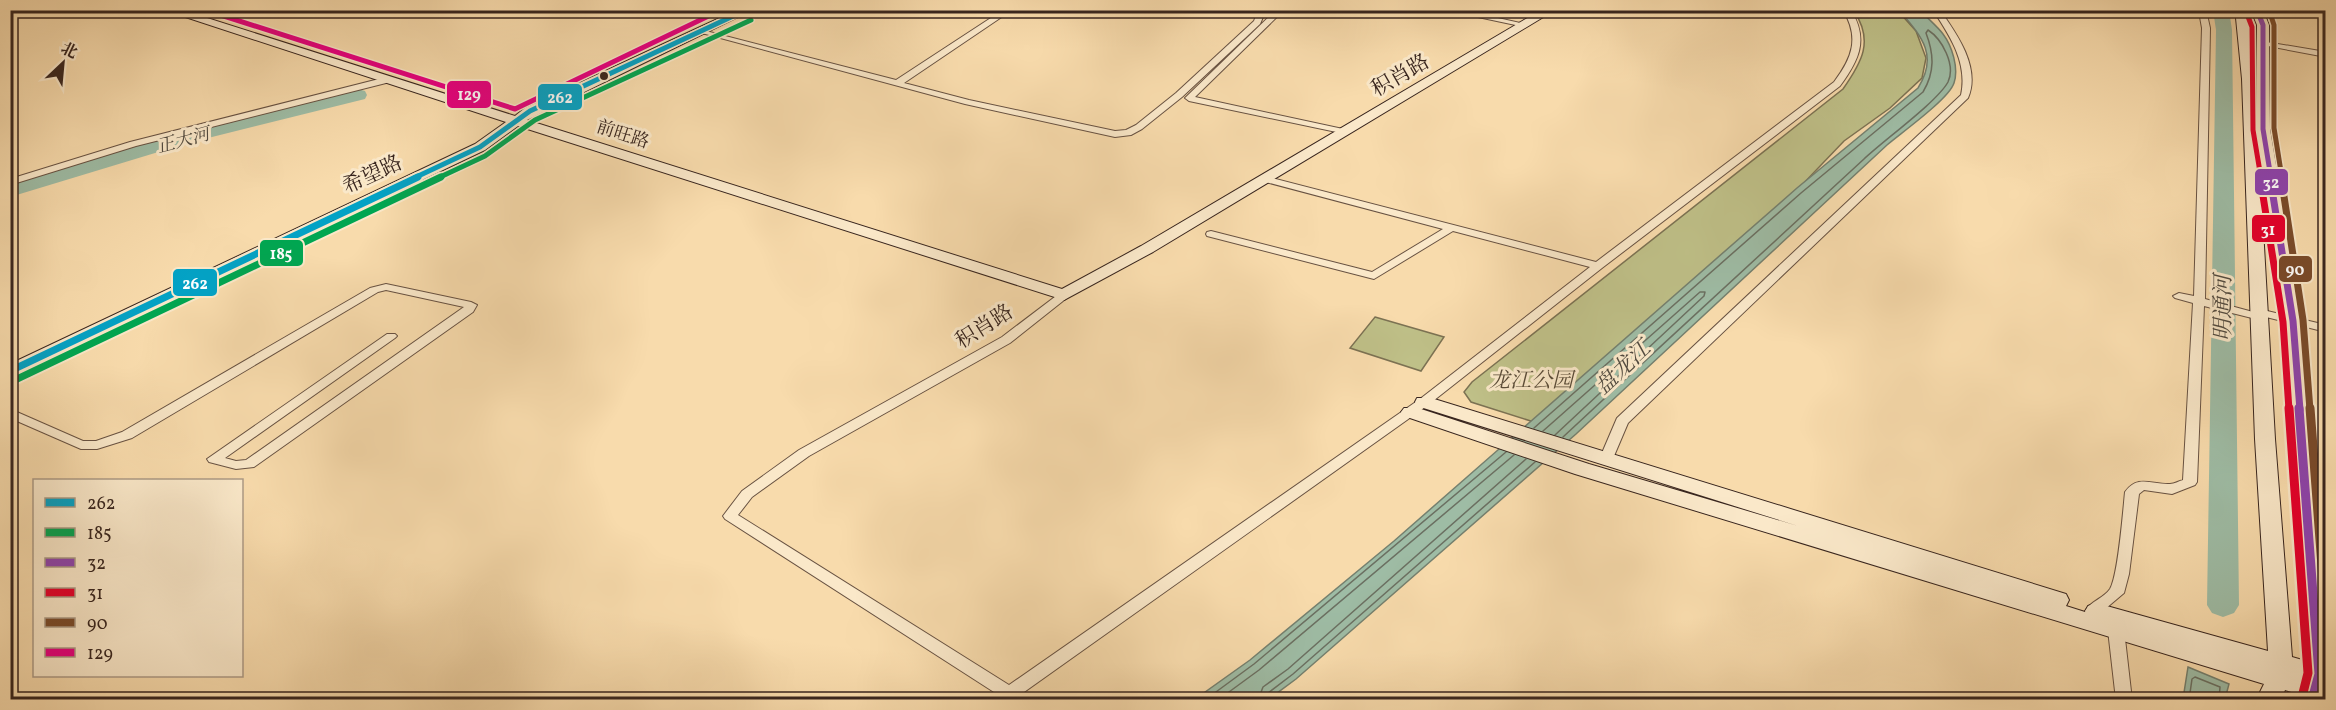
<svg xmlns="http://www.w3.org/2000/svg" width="2336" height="710" viewBox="0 0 2336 710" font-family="Vollkorn,'Noto Serif SC',serif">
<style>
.green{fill:#bfc088;stroke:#7c7253;stroke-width:1.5}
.water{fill:#9ebca5;stroke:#75806f;stroke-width:1.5}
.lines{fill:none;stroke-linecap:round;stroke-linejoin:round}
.shore{stroke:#6b7062;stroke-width:1.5}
.river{fill:#9ebca5;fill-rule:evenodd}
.street-casing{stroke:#685242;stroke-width:2}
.secondary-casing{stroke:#38251e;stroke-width:2}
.street{fill:#fae8c9;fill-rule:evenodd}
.secondary{fill:#fae8c9;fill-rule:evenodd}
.bus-1-far1-casing{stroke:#fae8c9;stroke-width:8}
.bus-1-casing{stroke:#fae8c9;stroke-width:11}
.bus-2-far1-casing{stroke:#fae8c9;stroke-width:8}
.bus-2-casing{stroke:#fae8c9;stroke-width:11}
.bus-3-far2-casing{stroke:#fae8c9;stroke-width:8}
.bus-3-far1-casing{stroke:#fae8c9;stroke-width:11}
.bus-3-casing{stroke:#fae8c9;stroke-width:14}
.bus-4-far2-casing{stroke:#fae8c9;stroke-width:8}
.bus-4-far1-casing{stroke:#fae8c9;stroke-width:11}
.bus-4-casing{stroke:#fae8c9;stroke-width:14}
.bus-5-far2-casing{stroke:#fae8c9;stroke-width:8}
.bus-5-far1-casing{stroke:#fae8c9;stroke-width:11}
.bus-5-casing{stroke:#fae8c9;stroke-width:14}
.bus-6-casing{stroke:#fae8c9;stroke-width:8}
.bus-1-far1{stroke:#03a2c5;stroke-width:5}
.bus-1{stroke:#03a2c5;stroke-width:7}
.bus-2-far1{stroke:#00a651;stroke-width:5}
.bus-2{stroke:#00a651;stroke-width:7}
.bus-3-far2{stroke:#8e44ad;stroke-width:5}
.bus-3-far1{stroke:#8e44ad;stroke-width:7}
.bus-3{stroke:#8e44ad;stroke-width:9}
.bus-4-far2{stroke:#e4002b;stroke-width:5}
.bus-4-far1{stroke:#e4002b;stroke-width:7}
.bus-4{stroke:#e4002b;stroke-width:9}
.bus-5-far2{stroke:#7a4b2a;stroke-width:5}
.bus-5-far1{stroke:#7a4b2a;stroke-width:7}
.bus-5{stroke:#7a4b2a;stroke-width:9}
.bus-6{stroke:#e5007d;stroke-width:5}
.bus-dot{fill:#38251e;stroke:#fae8c9;stroke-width:2}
.labels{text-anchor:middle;stroke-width:6;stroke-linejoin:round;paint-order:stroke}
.far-street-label{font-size:18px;fill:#38251e;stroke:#fae8c9}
.far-water-label{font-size:18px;font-style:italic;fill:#524b40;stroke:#fae8c9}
.street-label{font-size:21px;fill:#38251e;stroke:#fae8c9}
.park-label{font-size:21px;font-style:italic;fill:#5a4c38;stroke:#fae8c9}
.water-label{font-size:22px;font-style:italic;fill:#524b40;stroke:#fae8c9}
.line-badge{stroke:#fae8c9;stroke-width:2}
.badge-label{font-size:16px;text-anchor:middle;font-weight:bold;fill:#fff}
</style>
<rect width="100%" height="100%" fill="#f8dbac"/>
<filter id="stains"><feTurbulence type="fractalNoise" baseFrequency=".00333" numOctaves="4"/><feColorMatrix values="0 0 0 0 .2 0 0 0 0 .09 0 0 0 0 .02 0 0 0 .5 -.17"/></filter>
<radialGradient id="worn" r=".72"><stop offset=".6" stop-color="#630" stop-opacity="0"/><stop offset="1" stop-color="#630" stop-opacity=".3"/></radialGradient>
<path class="green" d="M 1854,11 L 1898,11 L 1916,31 L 1926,58 L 1922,78 L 1890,108 L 1844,141 L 1800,187 L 1537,423 L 1471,402 L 1464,392 L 1472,382 L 1843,89 C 1862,62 1874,41 1854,11 Z
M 1375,317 L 1444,337 L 1421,371 L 1350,348 Z"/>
<path class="water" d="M 1900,11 L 1921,11 C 1928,19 1937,26 1943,34 C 1952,46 1959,68 1954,83 C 1949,99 1901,133 1887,145 L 1576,434 L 1296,679 L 1269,699 L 1194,700 L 1250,660 L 1394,541 L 1797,188 L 1918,88 C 1939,55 1921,36 1900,11 Z
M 2188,667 L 2229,684 L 2225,699 L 2183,699 Z"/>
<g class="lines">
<path class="shore" d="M 1534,428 L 1801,193 L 1923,92 C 1935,72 1934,54 1926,33 L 1928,30 C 1942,39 1956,65 1948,82 C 1937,102 1884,140 1864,159 C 1764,251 1663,344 1563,437
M 1543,431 L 1700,292 L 1705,292 L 1704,296 L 1555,435
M 1205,700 L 1254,664 L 1506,452
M 1218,700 L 1259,670 L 1514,455
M 1258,700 L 1263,687 L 1288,669 L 1526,459
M 1266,700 L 1268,693 L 1293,674 L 1535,462
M 2189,700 L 2192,679 L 2195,677 L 2220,687 L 2219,700"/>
<path class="river" d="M 2213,10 L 2229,10 L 2232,30 L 2239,605 L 2234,613 L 2223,617 L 2212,613 L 2207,605 L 2216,30 Z
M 358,89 L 365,91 L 367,95 L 365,99 L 188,143 L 10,197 L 10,184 L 174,135 Z"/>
<g class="street-casing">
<path id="street" d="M 1003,10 L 1012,10 L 904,83 L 969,100 L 1115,131 L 1126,130 L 1136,125 L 1176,93 L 1254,21 L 1258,10 L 1266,10 L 1260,24 L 1182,97 L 1142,129 L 1131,135 L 1115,137 L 965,104 L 698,32 L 702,30 L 896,80 Z
M 1276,10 L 1284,10 L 1195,97 L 1343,129 L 1348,132 L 1346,134 L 1189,101 L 1185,98 Z
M 1445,10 L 1462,10 L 1529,25 L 1525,27 Z
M 1843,10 L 1851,10 C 1869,40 1859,60 1840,86 L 1602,268 L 1428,405 L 1013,700 L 992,700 L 997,694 L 725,519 L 723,516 L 742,491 L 799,450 L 1002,337 L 1060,293 L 1068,293 L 1070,295 L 1068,297 L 1010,343 L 809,456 L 752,497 L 738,515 L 1009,685 L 1420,399 L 1590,267 L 1453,231 L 1374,279 L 1207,236 L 1206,234 L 1207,232 L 1211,231 L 1372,272 L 1443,229 L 1262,181 L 1262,177 L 1268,177 L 1596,262 L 1834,82 C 1852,58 1860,38 1843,10 Z
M 1933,10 L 1940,10 C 1957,34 1981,68 1968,98 L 1628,423 L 1611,463 L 1601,463 L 1599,460 L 1617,418 L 1961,95 C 1968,63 1950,36 1933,10 Z
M 2172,10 L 2206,10 L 2210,28 L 2205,299 L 2253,312 L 2259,309 L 2326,325 L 2326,332 L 2266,317 L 2260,320 L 2204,306 L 2197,482 L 2195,485 L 2172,494 L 2144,490 L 2139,494 L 2129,574 L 2124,593 L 2098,615 L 2093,617 L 2088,615 L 2085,611 C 2091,601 2104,598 2110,589 C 2118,576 2123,512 2125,492 C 2138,474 2152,485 2170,484 C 2174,484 2179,481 2183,480 L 2193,303 L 2175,298 L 2173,296 L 2179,293 L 2194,296 L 2202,28 L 2200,17 Z
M 2310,10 L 2326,10 L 2326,14 Z
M 2260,41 L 2326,52 L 2326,57 L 2263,45 L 2259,43 Z
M 387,77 L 391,80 L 390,82 L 136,146 L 10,185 L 10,179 L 130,142 Z
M 386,284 L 471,302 L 477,305 L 473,312 L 254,467 L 236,469 L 209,462 L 207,459 L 387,334 L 395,334 L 397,336 L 395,338 L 225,458 L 236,461 L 246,460 L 464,307 L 386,290 L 378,292 L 132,438 L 97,449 L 81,449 L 10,418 L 10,409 L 83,441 L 96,441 L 122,432 L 370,288 Z
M 2116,624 L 2121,626 L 2124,630 L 2132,700 L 2116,700 L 2108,630 L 2111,626 Z"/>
</g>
<g class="secondary-casing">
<path id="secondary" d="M 164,10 L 182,10 L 515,116 L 525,108 L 737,10 L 752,10 L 527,120 L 1062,289 L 1141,246 L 1541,10 L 1555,10 L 1153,252 L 1064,300 L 518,126 L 485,150 L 10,376 L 10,364 L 475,144 L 506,122 Z
M 2233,10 L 2245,10 L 2248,18 L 2256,113 L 2257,25 L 2251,10 L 2263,10 L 2269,25 L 2270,129 L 2302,321 L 2326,607 L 2326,700 L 2315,700 L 2285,690 L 2281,700 L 2256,700 L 2264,684 L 1575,474 L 1404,416 L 1401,412 L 1404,408 L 1418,408 L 1589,464 L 1798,526 L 1417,406 L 1415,402 L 1417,398 L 1431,398 L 2066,594 L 2069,600 L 2066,606 L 2085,612 L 2088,606 L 2096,603 L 2268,651 L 2255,439 L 2242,79 L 2236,18 ZM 2258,141 L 2284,321 L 2306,661 L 2292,657 L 2275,439 Z"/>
</g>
<use href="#street" class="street"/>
<use href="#secondary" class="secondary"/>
<g class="bus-1-far1-casing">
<path id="bus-1-far1" d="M 414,178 L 480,147 L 530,111 L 746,10"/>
</g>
<g class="bus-1-casing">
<path id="bus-1" d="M 10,371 L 418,177"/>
</g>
<g class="bus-2-far1-casing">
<path id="bus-2-far1" d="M 438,178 L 485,156 L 535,120 L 751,20"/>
</g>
<g class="bus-2-casing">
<path id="bus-2" d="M 15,380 L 441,177"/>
</g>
<g class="bus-3-far2-casing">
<path id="bus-3-far2" d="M 2257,10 L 2263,25 L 2263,129 L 2271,178"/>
</g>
<g class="bus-3-far1-casing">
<path id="bus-3-far1" d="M 2270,177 L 2293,321 L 2300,410"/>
</g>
<g class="bus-3-casing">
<path id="bus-3" d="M 2299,408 L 2319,674 L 2312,700"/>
</g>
<g class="bus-4-far2-casing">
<path id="bus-4-far2" d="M 2247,14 L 2252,27 L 2253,130 L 2261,178"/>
</g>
<g class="bus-4-far1-casing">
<path id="bus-4-far1" d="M 2260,177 L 2283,322 L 2289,410"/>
</g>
<g class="bus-4-casing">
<path id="bus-4" d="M 2289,408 L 2308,673 L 2302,697"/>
</g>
<g class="bus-5-far2-casing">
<path id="bus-5-far2" d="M 2269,10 L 2274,25 L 2274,128 L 2282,178"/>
</g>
<g class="bus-5-far1-casing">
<path id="bus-5-far1" d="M 2281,177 L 2303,320 L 2310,410"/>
</g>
<g class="bus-5-casing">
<path id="bus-5" d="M 2310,408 L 2326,619"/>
</g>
<g class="bus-6-casing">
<path id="bus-6" d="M 205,10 L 515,109 L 721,10"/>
</g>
<use href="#bus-1-far1" class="bus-1-far1"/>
<use href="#bus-1" class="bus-1"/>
<use href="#bus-2-far1" class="bus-2-far1"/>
<use href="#bus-2" class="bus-2"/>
<use href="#bus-3-far2" class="bus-3-far2"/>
<use href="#bus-3-far1" class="bus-3-far1"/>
<use href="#bus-3" class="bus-3"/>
<use href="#bus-4-far2" class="bus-4-far2"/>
<use href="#bus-4-far1" class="bus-4-far1"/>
<use href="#bus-4" class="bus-4"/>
<use href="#bus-5-far2" class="bus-5-far2"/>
<use href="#bus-5-far1" class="bus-5-far1"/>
<use href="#bus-5" class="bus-5"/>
<use href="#bus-6" class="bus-6"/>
</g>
<circle class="bus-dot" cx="604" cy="76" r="5"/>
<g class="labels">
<g class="far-street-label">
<text transform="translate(623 134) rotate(18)" y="6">前旺路</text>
</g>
<g class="far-water-label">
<text transform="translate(183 140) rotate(-15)" y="6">正大河</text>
</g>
<g class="street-label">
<text transform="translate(1400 75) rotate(-30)" y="7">积肖路</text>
<text transform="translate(372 174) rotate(-25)" y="7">希望路</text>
<text transform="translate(984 326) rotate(-32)" y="7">积肖路</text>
</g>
<g class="park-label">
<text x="1531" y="387">龙江公园</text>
</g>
<g class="water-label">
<text transform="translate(2222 308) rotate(-90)" y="8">明通河</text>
<text transform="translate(1622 367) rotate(-43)" y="8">盘龙江</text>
</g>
</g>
<g class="line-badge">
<rect x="446" y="80" width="46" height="29" rx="6" fill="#e5007d"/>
<rect x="537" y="83" width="46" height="28" rx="6" fill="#03a2c5"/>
<rect x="2254" y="168" width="35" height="28" rx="6" fill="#8e44ad"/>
<rect x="2251" y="214" width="35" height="29" rx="6" fill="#e4002b"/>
<rect x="259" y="239" width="45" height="28" rx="6" fill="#00a651"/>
<rect x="2278" y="255" width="35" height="28" rx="6" fill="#7a4b2a"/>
<rect x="172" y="268" width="46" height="29" rx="6" fill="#03a2c5"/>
</g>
<g class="badge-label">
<text x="469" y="100">129</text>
<text x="560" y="103">262</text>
<text x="2271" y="188">32</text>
<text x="2268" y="235">31</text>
<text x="281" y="259">185</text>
<text x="2295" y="275">90</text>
<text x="195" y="289">262</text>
</g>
<rect width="2336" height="710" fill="none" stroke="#f8dbac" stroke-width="36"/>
<rect x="12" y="12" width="2312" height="686" fill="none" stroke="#38251e" stroke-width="3"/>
<rect x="18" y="18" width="2300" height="674" fill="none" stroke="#38251e" stroke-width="1.5"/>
<rect x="33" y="479" width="210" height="198" fill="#fae8c9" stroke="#ac9a85" stroke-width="1.5"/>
<rect x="45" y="498" width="30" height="9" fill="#03a2c5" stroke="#ac9a85" stroke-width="1.5"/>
<text x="87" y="509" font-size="18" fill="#38251e">262</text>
<rect x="45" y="528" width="30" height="9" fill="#00a651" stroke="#ac9a85" stroke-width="1.5"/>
<text x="87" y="539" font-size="18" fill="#38251e">185</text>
<rect x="45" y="558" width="30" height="9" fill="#8e44ad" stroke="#ac9a85" stroke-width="1.5"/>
<text x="87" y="569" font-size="18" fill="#38251e">32</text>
<rect x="45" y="588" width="30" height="9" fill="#e4002b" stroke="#ac9a85" stroke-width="1.5"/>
<text x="87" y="599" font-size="18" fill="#38251e">31</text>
<rect x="45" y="618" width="30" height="9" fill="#7a4b2a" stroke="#ac9a85" stroke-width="1.5"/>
<text x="87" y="629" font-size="18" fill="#38251e">90</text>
<rect x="45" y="648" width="30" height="9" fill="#e5007d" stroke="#ac9a85" stroke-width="1.5"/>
<text x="87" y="659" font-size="18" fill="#38251e">129</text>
<g transform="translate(63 63) rotate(26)" stroke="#fae8c9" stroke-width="4.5" paint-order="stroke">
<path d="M0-4.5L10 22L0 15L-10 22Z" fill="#38251e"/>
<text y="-9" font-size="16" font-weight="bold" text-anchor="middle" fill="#38251e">北</text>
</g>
<rect width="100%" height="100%" filter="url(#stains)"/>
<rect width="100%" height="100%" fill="url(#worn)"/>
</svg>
